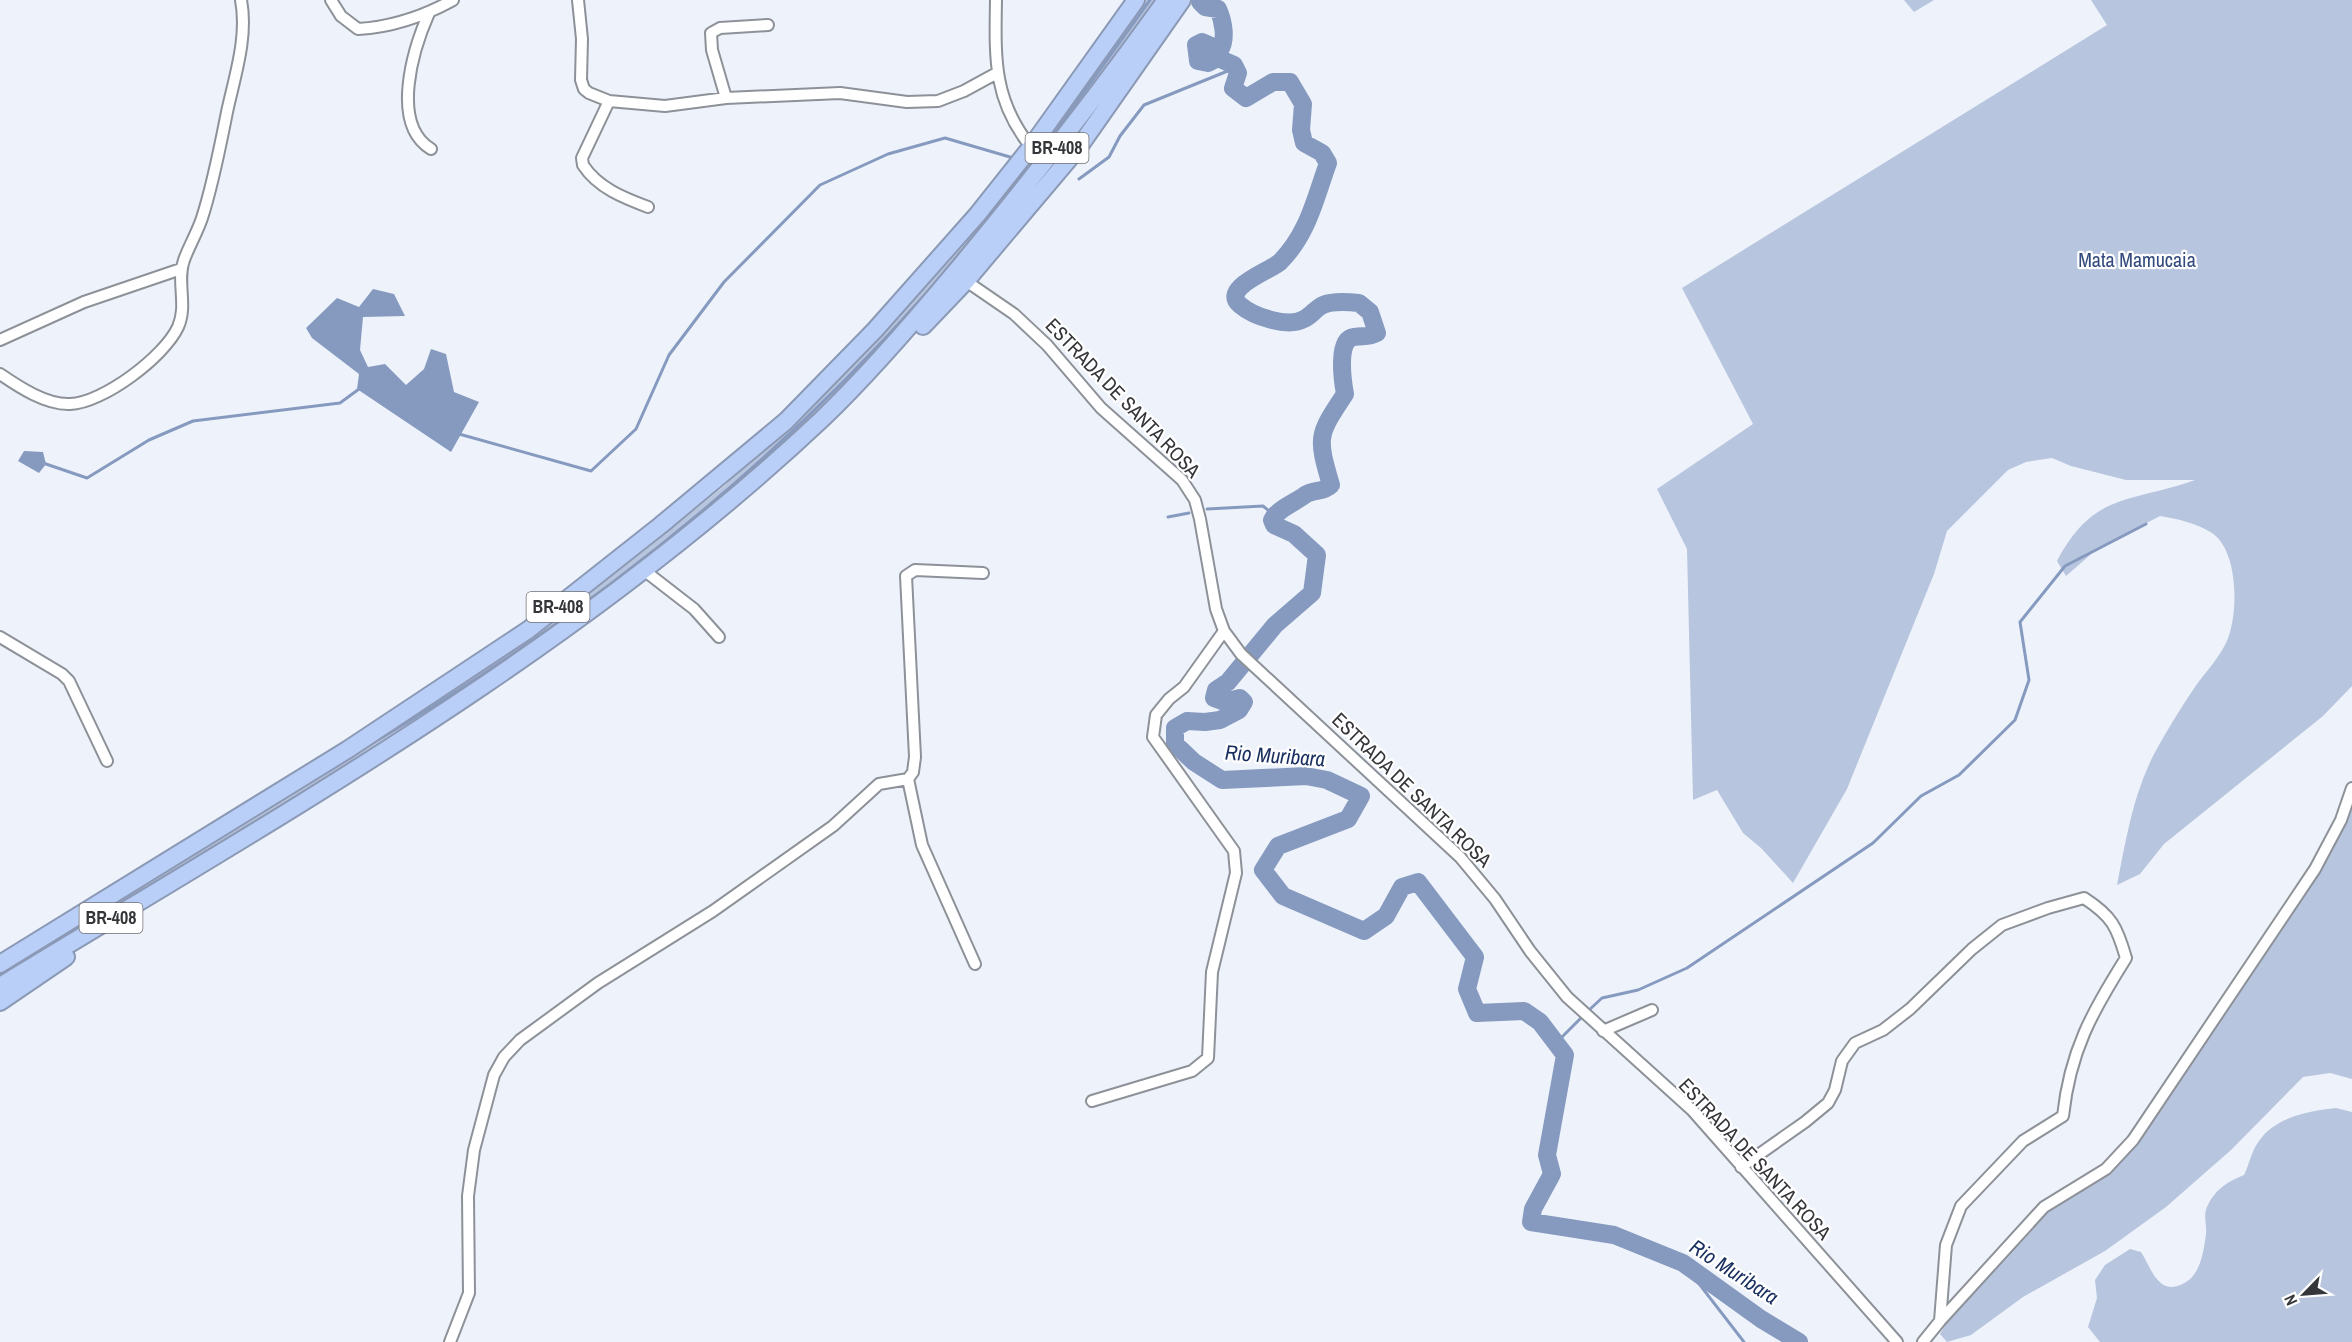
<svg xmlns="http://www.w3.org/2000/svg" width="2352" height="1342" viewBox="0 0 2352 1342" font-family="'Archivo Narrow',sans-serif">
<style>
.green{fill:#b8c5de}
.water{fill:#869ac0}
.lines{fill:none;stroke-linecap:round;stroke-linejoin:round}
.stream{stroke:#869ac0;stroke-width:3}
.river{stroke:#869ac0;stroke-width:18}
.minor-casing{stroke:#8d9198;stroke-width:14}
.highway-casing{stroke:#8b99b5;stroke-width:20}
.minor{stroke:#fff;stroke-width:10}
.highway{stroke:#b9cff8;stroke-width:16}
.labels{text-anchor:middle;stroke-width:4.5;stroke-linejoin:round;paint-order:stroke}
.shield{fill:#fff;stroke:#727274;stroke-width:1.5}
.shield-label{font-size:18px;font-weight:bold;fill:#353639}
.park-label{font-size:20px;fill:#324a7d;stroke:#fff}
.street-label{font-size:20px;fill:#353639;stroke:#fff}
.water-label{font-size:21px;font-style:italic;fill:#182e5e;stroke:#fff}
</style>
<rect width="100%" height="100%" fill="#eef3fb"/>
<path class="green" d="M 1145,0 L 1159,0 L 1081,110 L 896,332 L 813,416 L 713,506 L 574,617 L 383,742 L 0,979 L 0,966 L 517,646 L 644,551 L 723,487 L 833,384 L 928,284 L 1023,170 Z
M 1904,0 L 1934,0 L 1914,12 Z
M 2091,0 L 2352,0 L 2352,686 L 2323,716 L 2164,844 L 2140,874 L 2117,885 C 2126,839 2133,795 2154,754 C 2167,730 2182,706 2197,684 C 2207,671 2219,657 2226,643 C 2239,616 2239,551 2212,533 C 2196,523 2178,519 2160,516 L 2097,549 L 2066,576 L 2057,561 C 2094,491 2131,503 2195,480 L 2126,480 L 2071,466 L 2052,458 L 2026,462 L 2008,470 L 1947,531 L 1934,574 L 1847,789 L 1793,883 L 1761,848 L 1743,833 L 1717,790 L 1693,800 L 1687,549 L 1657,489 L 1753,424 L 1682,288 L 2107,25 Z
M 2352,805 L 2352,1079 L 2330,1073 L 2303,1077 L 2231,1150 L 2166,1207 L 2105,1251 L 2023,1297 L 1971,1335 L 1947,1342 L 1940,1334 L 1950,1317 L 2044,1214 L 2083,1187 L 2134,1132 L 2300,903 L 2325,863 Z
M 2336,1108 L 2352,1112 L 2352,1342 L 2100,1342 L 2088,1327 L 2097,1298 L 2095,1280 L 2105,1265 L 2130,1249 L 2141,1252 C 2150,1266 2157,1292 2177,1286 C 2200,1280 2203,1255 2206,1234 C 2207,1225 2203,1215 2207,1207 C 2214,1190 2228,1181 2244,1175 C 2249,1165 2251,1153 2257,1144 C 2273,1117 2309,1111 2336,1108 Z"/>
<path class="water" d="M 373,289 L 394,294 L 405,316 L 363,317 L 360,350 L 368,367 L 385,364 L 406,385 L 424,369 L 431,349 L 446,354 L 454,392 L 479,402 L 451,452 L 357,389 L 359,374 L 312,338 L 306,328 L 337,298 L 359,307 Z
M 24,451 L 43,452 L 46,464 L 39,473 L 18,461 Z"/>
<g class="lines">
<path class="stream" d="M 1030,167 L 1150,0
M 1079,179 L 1109,157 L 1120,136 L 1144,105 L 1235,68
M 459,434 L 591,471 L 636,429 L 669,355 L 724,282 L 820,185 L 888,154 L 945,138 L 1010,157
M 43,463 L 87,478 L 149,440 L 193,421 L 340,403 L 359,389
M 1207,509 L 1263,506 L 1274,515
M 1168,517 L 1189,513
M 371,744 C 574,624 765,475 922,298 C 954,262 984,223 1015,186
M 1588,1011 L 1602,998 L 1638,990 L 1687,968 L 1873,843 L 1921,796 L 1959,775 L 2015,720 L 2029,680 L 2020,622 L 2065,566 L 2146,524
M 1556,1043 L 1583,1016
M 1683,1263 L 1744,1342"/>
<path class="river" d="M 1202,0 L 1200,2 L 1205,7 L 1218,9 C 1223,20 1227,39 1220,50 L 1202,42 L 1196,45 L 1198,61 L 1208,63 L 1218,58 L 1234,65 L 1238,73 L 1233,88 L 1246,98 L 1273,82 L 1290,82 L 1303,104 L 1301,130 L 1304,143 L 1322,153 L 1328,163 C 1315,199 1308,234 1280,262 C 1270,271 1220,288 1240,305 C 1254,317 1288,328 1304,319 C 1311,316 1316,308 1323,305 C 1332,301 1349,302 1359,303 L 1370,312 L 1377,333 C 1368,338 1363,335 1354,337 C 1336,339 1343,383 1345,394 C 1317,436 1317,437 1331,485 C 1323,493 1314,489 1305,495 C 1296,502 1276,510 1272,520 L 1274,525 L 1294,534 L 1317,555 L 1312,593 L 1275,625 L 1228,682 L 1216,690 L 1214,698 L 1225,702 L 1240,698 L 1244,702 L 1239,710 L 1220,720 L 1205,722 L 1187,721 L 1175,728 L 1175,744 L 1194,762 L 1222,780 L 1306,776 L 1327,780 L 1361,796 L 1348,819 L 1278,846 L 1263,870 L 1283,896 L 1364,931 L 1386,916 L 1402,887 L 1418,882 L 1475,957 L 1467,989 L 1477,1013 L 1524,1011 L 1540,1022 L 1565,1055 L 1547,1155 L 1552,1174 L 1533,1209 L 1531,1222 L 1614,1235 L 1683,1263 L 1761,1319 L 1799,1342"/>
<g class="minor-casing">
<path id="minor" d="M 331,0 L 341,16 L 358,29 C 391,27 424,16 453,0
M 578,0 L 582,39 L 581,80 L 584,89 L 589,93 L 609,101 L 665,106 L 726,98 L 840,93 L 907,102 L 938,101 L 964,91 L 997,73
M 996,0 C 995,58 993,100 1031,147
M 429,13 C 413,49 390,124 431,149
M 726,98 L 712,50 L 711,33 L 720,28 L 768,25
M 609,101 L 582,158 L 583,165 C 598,188 624,198 648,207
M 966,281 L 1014,314 L 1047,345 L 1101,408 L 1182,480 L 1195,500 L 1200,519 L 1216,609 L 1224,631 L 1241,654 L 1460,857 L 1495,899 L 1530,951 L 1567,997 L 1692,1110 L 1897,1342
M 0,340 L 84,302 L 181,269
M 0,374 C 19,387 46,405 70,404 C 103,403 164,357 178,327 C 188,305 176,281 184,260 C 189,246 197,233 202,218 C 213,184 220,147 227,112 C 235,75 248,37 241,0
M 645,571 L 694,609 L 719,637
M 0,637 L 62,674 L 69,681 L 107,761
M 908,779 L 922,845 L 975,964
M 1603,1031 L 1652,1010
M 1092,1101 L 1192,1071 L 1208,1058 L 1212,972 L 1236,873 L 1234,851 L 1153,737 L 1156,715 L 1169,699 L 1184,687 L 1224,631
M 1741,1167 L 1805,1122 L 1828,1103 L 1835,1090 L 1842,1061 L 1855,1043 L 1883,1030 L 1910,1009 L 1972,949 L 2002,925 L 2048,908 L 2084,898 C 2112,916 2117,927 2126,958 C 2092,1012 2070,1051 2063,1116 L 2023,1141 L 1961,1206 L 1946,1245 L 1940,1321 L 1923,1342
M 1940,1321 L 2044,1207 L 2106,1169 L 2133,1140 L 2315,869 L 2341,820 L 2352,788
M 450,1342 L 469,1293 L 468,1196 L 474,1150 L 494,1075 L 504,1057 L 520,1040 L 598,983 L 713,911 L 833,826 L 879,784 L 908,779 L 913,772 L 915,757 L 906,576 L 915,570 L 983,573"/>
</g>
<g class="highway-casing">
<path id="highway" d="M 923,326 L 966,281 L 1079,147 L 1182,0
M 0,964 L 347,750 L 528,630 L 661,525 L 786,421 L 875,330 L 977,215 L 1031,147 L 1136,0
M 0,986 C 284,813 578,649 822,419 C 868,375 911,325 952,276 C 1027,186 1098,95 1166,0
M 0,1002 L 66,957"/>
</g>
<use href="#minor" class="minor"/>
<use href="#highway" class="highway"/>
</g>
<g class="labels">
<g class="shield">
<rect x="1025.5" y="133" width="63" height="30" rx="4.5"/>
<rect x="526.5" y="592" width="63" height="30" rx="4.5"/>
<rect x="79.5" y="903" width="63" height="30" rx="4.5"/>
</g>
<g class="shield-label">
<text x="1057" y="154">BR-408</text>
<text x="558" y="613">BR-408</text>
<text x="111" y="924">BR-408</text>
</g>
<g class="park-label">
<text x="2137" y="267">Mata Mamucaia</text>
</g>
<g class="street-label">
<text transform="translate(1123 398) rotate(46)" y="7">ESTRADA DE SANTA ROSA</text>
<text transform="translate(1412 790) rotate(44)" y="7">ESTRADA DE SANTA ROSA</text>
<text transform="translate(1755 1159) rotate(47)" y="7">ESTRADA DE SANTA ROSA</text>
</g>
<g class="water-label">
<text transform="translate(1275 756) rotate(4)" y="7">Rio Muribara</text>
<text transform="translate(1734 1272) rotate(33)" y="7">Rio Muribara</text>
</g>
</g>
<g transform="translate(2304 1294) rotate(245)" stroke="#ffffff" stroke-width="4.5" paint-order="stroke">
<path d="M0-4.5L10 22L0 15L-10 22Z" fill="#353639"/>
<text y="-9" font-size="16" font-weight="bold" text-anchor="middle" fill="#353639">N</text>
</g>
</svg>
